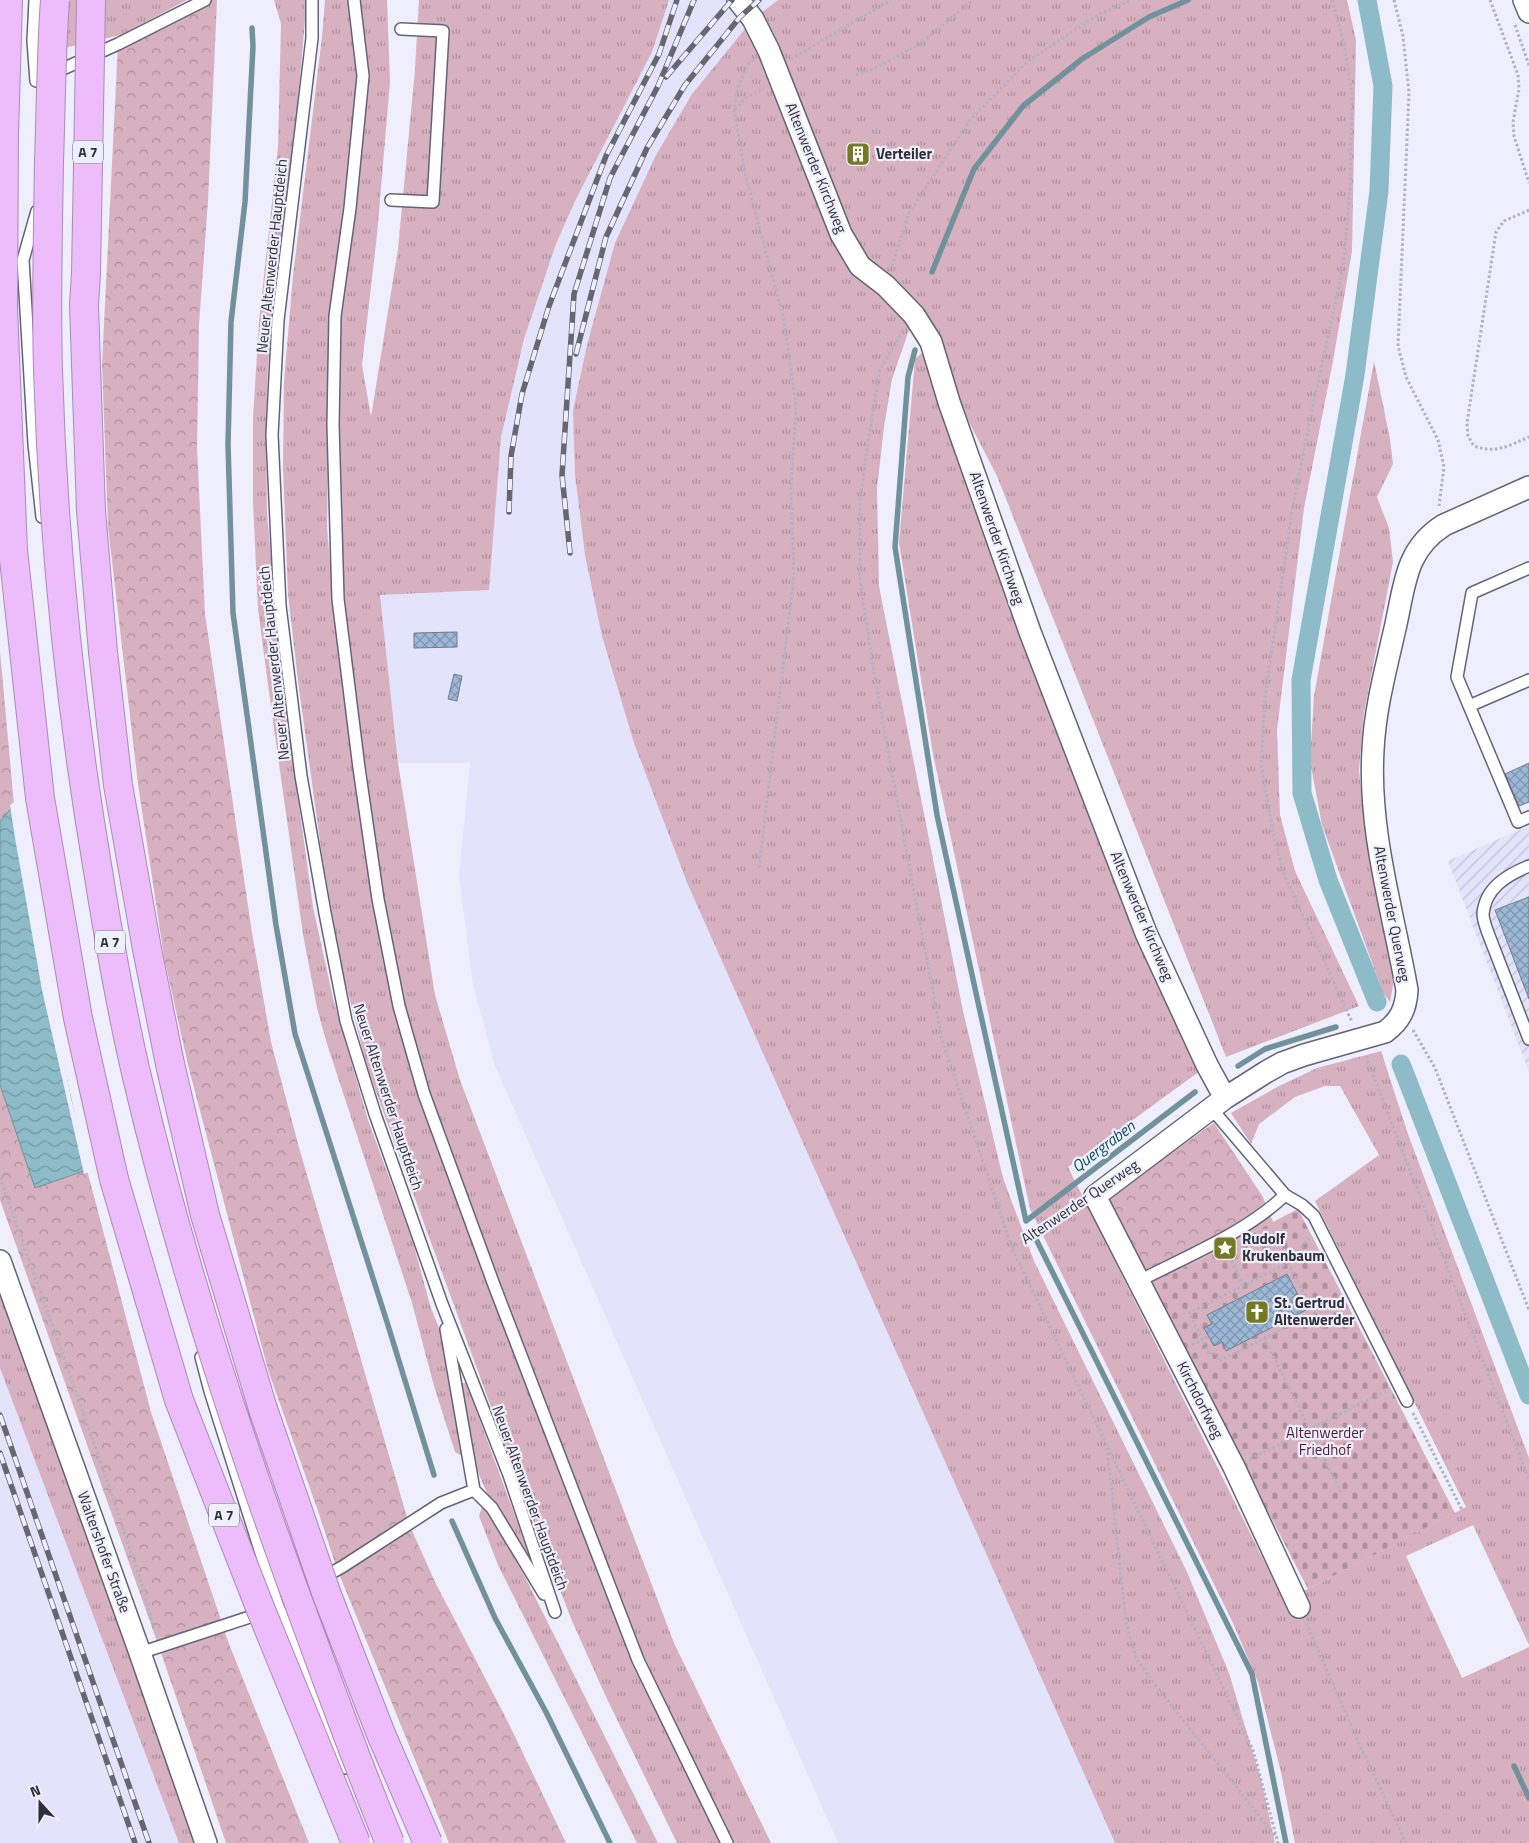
<svg xmlns="http://www.w3.org/2000/svg" width="1529" height="1843" viewBox="0 0 1529 1843" font-family="'Titillium Web',sans-serif">
<style>
.built{fill:#e3e3fb}
.industrial{fill:url(#industrial-furrows)}
.grass{fill:url(#grass-tufts)}
.forest{fill:url(#forest-crowns)}
.cemetery{fill:url(#cemetery-stones)}
.water{fill:url(#water-waves);stroke:#71929c}
.pier{fill:#eeeefc}
.lines{fill:none;stroke-linecap:round;stroke-linejoin:round}
.stream{stroke:#71929c;stroke-width:5.5}
.canal{stroke:#8dbcc8;stroke-width:19}
.building{fill:url(#building-cross-hatch);stroke:#6f7e8e}
.lane-casing{stroke:#646477;stroke-width:14}
.street-casing{stroke:#646477;stroke-width:24}
.highway-casing{stroke:#aa8bb6;stroke-width:30}
.path{stroke:#b2b2be;stroke-width:3;stroke-dasharray:2.5 2.5;stroke-linecap:butt}
.lane{stroke:#fff;stroke-width:11}
.street{stroke:#fff;stroke-width:21}
.highway{stroke:#edbcfa;stroke-width:28}
.rail-casing{stroke:#676771;stroke-width:5.5}
.rail{stroke:#eeeefc;stroke-width:4;stroke-dasharray:11;stroke-linecap:butt}
.highway-bridge-casing{stroke:#aa8bb6;stroke-width:30;stroke-linecap:butt}
.highway-bridge{stroke:#edbcfa;stroke-width:28}
.labels{text-anchor:middle;stroke-width:4.5;stroke-linejoin:round;paint-order:stroke}
.shield{fill:#eeeefc;stroke:#686872;stroke-width:1}
.shield-label{font-size:14px;font-weight:bold;fill:#2f2f37}
.poi-label{font-size:15px;font-weight:bold;fill:#2f2f37;stroke:#eeeefc;text-anchor:start}
.street-label{font-size:15px;fill:#2f2f37;stroke:#eeeefc}
.park-label{font-size:15px;fill:#511e35;stroke:#eeeefc}
.water-label{font-size:16px;font-style:italic;fill:#0b4e5c;stroke:#eeeefc}
</style>
<defs>
<pattern id="industrial-furrows" width="10" height="10" patternUnits="userSpaceOnUse" patternTransform="scale(1.25)"><rect width="10" height="10" fill="#e3e3fb"/><path d="M-1 1l2-2M0 10L10 0M9 11l2-2" fill="none" stroke="#c3c3d8"/></pattern>
<pattern id="grass-tufts" width="24" height="20" patternUnits="userSpaceOnUse" patternTransform="scale(1.25)"><rect width="24" height="20" fill="#d8b1c0"/><path d="M3 7l-1-3M5 7V3M7 7l1-3M15 17l-1-3M17 17v-4M19 17l1-3" fill="none" stroke="#b0909d"/></pattern>
<pattern id="forest-crowns" width="20" height="18" patternUnits="userSpaceOnUse" patternTransform="scale(1.25)"><rect width="20" height="18" fill="#d8b1c0"/><path d="M2 6a3 3 0 1 1 6 0M12 15a3 3 0 1 1 6 0" fill="none" stroke="#b0909d"/></pattern>
<pattern id="cemetery-stones" width="16" height="16" patternUnits="userSpaceOnUse" patternTransform="scale(1.25)"><rect width="16" height="16" fill="#d8b1c0"/><path d="M2 7V4a2 2 0 0 1 4 0v3zM10 15v-3a2 2 0 0 1 4 0v3z" fill="#b0909d"/></pattern>
<pattern id="water-waves" width="16" height="10" patternUnits="userSpaceOnUse" patternTransform="scale(1.25)"><rect width="16" height="10" fill="#8dbcc8"/><path d="M0 5q4-4 8 0t8 0" fill="none" stroke="#7499a3"/></pattern>
<pattern id="building-cross-hatch" width="8" height="8" patternUnits="userSpaceOnUse" patternTransform="scale(1.25)"><rect width="8" height="8" fill="#9db8d6"/><path d="M0 0l8 8M0 8l8-8" fill="none" stroke="#8096ae"/></pattern>
</defs>
<rect width="100%" height="100%" fill="#eeeefc"/>
<path class="built" d="M 669,0 L 778,0 L 753,19 L 692,94 L 656,155 L 573,411 L 575,475 L 585,555 L 688,885 L 1115,1843 L 838,1843 L 495,1066 L 473,985 L 459,877 L 470,763 L 398,763 L 380,595 L 489,590 L 501,437 L 524,339 L 556,244 L 575,201 L 652,52 Z
M 0,1368 L 123,1694 L 179,1843 L 0,1843 Z"/>
<path class="industrial" d="M 1529,826 L 1529,1072 L 1448,861 Z"/>
<path class="grass" d="M 40,0 L 187,0 L 121,35 L 46,52 C 36,33 38,21 40,0 Z
M 274,0 L 305,0 L 306,9 L 292,168 L 275,288 L 268,366 L 266,431 L 267,513 L 281,675 L 313,907 L 333,998 L 368,1120 L 413,1242 L 430,1305 L 442,1336 L 464,1457 L 455,1452 L 434,1386 L 412,1303 L 327,1044 L 317,1008 L 303,934 L 271,707 L 258,609 L 253,502 L 253,418 L 259,322 L 278,147 L 281,24 Z
M 325,0 L 348,0 L 358,77 L 329,385 L 327,528 L 334,609 L 373,897 L 448,1170 L 611,1606 L 638,1666 L 723,1843 L 677,1843 L 607,1699 L 572,1621 L 522,1492 L 367,1067 L 342,969 L 322,855 L 299,689 L 288,594 L 283,468 L 284,381 L 293,276 L 322,37 Z
M 356,0 L 387,0 L 390,82 L 377,235 L 362,365 L 371,417 L 398,249 L 415,69 L 419,0 L 669,0 L 652,52 L 575,201 L 556,244 L 524,339 L 501,437 L 489,590 L 380,595 L 398,763 L 435,995 L 460,1080 L 674,1643 L 771,1843 L 727,1843 L 638,1660 L 494,1285 L 399,1006 L 338,599 L 335,316 L 363,76 Z
M 778,0 L 1347,0 L 1356,40 L 1352,251 L 1333,361 L 1304,508 L 1277,730 L 1280,815 L 1295,871 L 1359,1006 L 1226,1057 L 997,476 L 914,316 L 892,379 L 884,427 L 877,488 L 879,586 L 963,1011 L 1003,1178 L 1034,1261 L 1187,1572 L 1229,1673 L 1261,1780 L 1275,1843 L 1115,1843 L 688,885 L 634,743 L 602,636 L 585,555 L 575,475 L 573,411 L 587,345 L 615,243 L 656,155 L 692,94 L 753,19 Z
M 925,350 L 1200,1071 L 1068,1167 L 1283,1599 L 1308,1589 L 1466,1507 L 1315,1201 L 1379,1155 L 1340,1086 L 1325,1086 L 1295,1097 L 1259,1124 L 1251,1144 L 1231,1113 L 1279,1086 L 1317,1068 L 1381,1051 L 1408,1134 L 1529,1458 L 1529,1645 L 1473,1525 L 1406,1556 L 1462,1678 L 1529,1647 L 1529,1843 L 1295,1843 L 1281,1772 L 1258,1682 L 1232,1621 L 1030,1209 L 933,754 L 899,543 L 915,359 Z
M 1374,361 L 1390,439 L 1393,464 L 1377,497 L 1389,528 L 1393,562 L 1364,713 L 1359,770 L 1364,818 L 1395,974 L 1390,1002 L 1383,993 L 1322,825 L 1310,761 L 1314,696 Z
M 0,1290 L 196,1843 L 179,1843 L 0,1368 Z
M 462,1383 L 466,1383 L 531,1559 L 530,1562 L 527,1562 C 511,1534 492,1507 480,1477 C 469,1449 467,1416 461,1386 Z
M 482,1507 L 488,1513 L 524,1575 L 658,1843 L 637,1843 L 498,1565 L 479,1516 Z"/>
<path class="forest" d="M 205,0 L 217,0 L 208,201 L 199,325 L 197,448 L 205,614 L 252,933 L 271,1042 L 298,1144 L 409,1524 L 435,1582 L 507,1720 L 566,1843 L 449,1843 L 337,1569 L 318,1511 L 268,1370 L 188,1065 L 164,957 L 138,784 L 108,527 L 102,364 L 118,44 Z
M 0,651 L 14,805 L 0,821 Z
M 0,1085 L 35,1188 L 87,1170 L 151,1412 L 229,1644 L 309,1843 L 226,1843 L 159,1647 L 0,1200 Z
M 1214,1123 L 1263,1197 L 1273,1222 L 1151,1285 L 1106,1198 Z"/>
<path class="cemetery" d="M 1298,1209 L 1455,1513 L 1308,1589 L 1151,1285 Z"/>
<path class="water" d="M 14,805 L 46,988 L 87,1170 L 35,1188 L 0,1085 L 0,821 Z"/>
<path class="pier" d="M 14,802 L 16,804 L 49,987 L 71,1098 L 90,1170 L 89,1172 L 84,1174 L 42,990 L 15,838 L 10,805 Z"/>
<g class="lines">
<path class="stream" d="M 252,28 L 253,46 L 245,202 L 231,322 L 228,444 L 233,613 L 276,925 L 295,1034 L 387,1322 L 434,1475
M 932,272 L 974,169 L 1023,106 L 1082,59 L 1149,17 L 1188,0
M 915,350 L 908,377 L 895,547 L 937,815 L 1026,1221 L 1195,1092
M 1238,1066 L 1265,1049 L 1336,1027
M 1036,1239 L 1252,1674 L 1286,1843
M 452,1521 L 495,1618 L 546,1712 L 610,1843
M 1514,1766 L 1529,1798"/>
<path class="canal" d="M 1367,0 L 1383,86 L 1379,191 L 1355,375 L 1301,680 L 1302,793 L 1328,880 L 1377,1002
M 1401,1064 L 1529,1395"/>
</g>
<path class="building" d="M 862,146 L 866,156 L 853,161 L 850,152 Z
M 457,632 L 457,647 L 414,648 L 414,633 Z
M 454,674 L 462,676 L 457,701 L 448,699 Z
M 1529,763 L 1529,802 L 1519,806 L 1505,774 Z
M 1529,897 L 1529,999 L 1495,910 Z
M 1287,1274 L 1306,1310 L 1226,1351 L 1222,1342 L 1214,1346 L 1204,1328 L 1212,1324 L 1207,1315 Z"/>
<g class="lines">
<g class="lane-casing">
<path id="lane" d="M 35,0 L 33,41 L 36,81 L 118,44 L 205,0
M 312,0 L 312,38 L 278,320 L 272,435 L 280,606 L 301,776 L 325,913 L 346,1021 L 375,1114 L 442,1304 L 509,1475 L 555,1612
M 354,0 L 363,76 L 350,208 L 335,316 L 333,425 L 338,599 L 359,768 L 378,899 L 399,1006 L 424,1094 L 494,1285 L 638,1660 L 727,1843
M 391,200 L 433,202 L 443,31 L 401,29
M 37,211 L 23,260 L 34,444 L 42,517
M 1529,568 L 1472,593 L 1457,677 L 1518,822 L 1529,817
M 1469,706 L 1529,680
M 1529,866 C 1507,875 1485,888 1483,914 C 1483,920 1486,927 1488,933 L 1529,1039
M 1211,1108 L 1285,1195 L 1302,1205 L 1314,1216 L 1407,1401
M 1139,1281 C 1187,1256 1247,1232 1285,1195
M 446,1329 L 474,1490 L 492,1508 L 544,1594
M 201,1357 L 210,1391 L 277,1604 L 346,1768
M 295,1593 L 342,1567 L 441,1503 L 474,1490
M 140,1653 L 262,1613"/>
</g>
<g class="street-casing">
<path id="street" d="M 738,0 L 753,19 L 769,51 L 841,234 L 860,266 L 886,286 L 914,315 L 931,342 L 949,402 L 1030,632 L 1146,933 L 1207,1065 L 1225,1098
M 1524,0 L 1529,12
M 0,1261 L 140,1653 L 206,1843
M 1299,1607 L 1234,1467 L 1095,1196 L 1225,1098 L 1266,1072 L 1282,1063 L 1304,1055 L 1385,1032 C 1400,1021 1406,1009 1407,990 C 1393,911 1368,831 1373,750 C 1375,707 1387,665 1396,624 C 1405,583 1406,549 1444,525 L 1529,487"/>
</g>
<g class="highway-casing">
<path id="highway" d="M 8,0 L 4,135 L 3,308 L 13,550 L 40,798 L 78,1018 L 114,1179"/>
</g>
<path class="path" d="M 1332,0 L 1344,44 L 1352,94 L 1350,188 L 1344,262 L 1310,419 L 1292,511 L 1265,698 L 1261,764 L 1273,833 L 1284,874 L 1352,1022
M 1394,0 L 1403,36 L 1409,93 L 1398,346 L 1406,377 L 1438,440 L 1444,467 L 1439,506
M 1490,0 L 1518,75 L 1519,89 L 1513,122 L 1514,136 L 1529,183
M 1515,25 L 1529,65
M 791,59 L 891,0
M 754,60 L 748,64 L 738,87 L 734,109 L 745,174 L 783,316 L 796,405 L 791,489 L 794,575 L 759,868
M 856,75 L 878,67 L 920,44 L 973,0
M 735,109 L 747,97 L 764,88
M 1529,210 L 1504,221 L 1496,232 L 1467,423 L 1468,436 L 1474,446 C 1496,454 1508,446 1529,437
M 892,266 L 909,213 L 969,121 L 1028,61 L 1098,15 L 1131,0
M 903,331 L 880,369 L 870,429 L 860,500 L 860,580 L 873,667 L 902,828 L 942,1039 L 1012,1248 L 1253,1750 L 1278,1843
M 1413,1030 L 1435,1068 L 1529,1310
M 1366,1056 L 1529,1480
M 0,1178 L 93,1440 L 142,1585 L 154,1629
M 1012,1248 L 1080,1206
M 1227,1252 L 1243,1285
M 1288,1263 L 1314,1313 L 1219,1361 L 1215,1352 L 1210,1355 L 1189,1313 Z
M 1288,1263 L 1310,1237
M 1264,1338 L 1342,1494
M 1192,1345 L 1209,1336
M 1413,1413 L 1462,1510
M 1107,1448 L 1126,1622 L 1136,1658 L 1153,1682 L 1276,1837
M 1250,1459 L 1386,1391
M 1306,1623 L 1363,1752 L 1406,1843"/>
<use href="#lane" class="lane"/>
<use href="#street" class="street"/>
<use href="#highway" class="highway"/>
<g class="rail-casing">
<path id="rail" d="M 666,77 L 732,0
M 576,354 L 606,237 L 647,148 L 685,85 L 740,17 L 759,0
M 509,512 L 511,456 L 522,394 L 549,306 L 606,156 L 659,54 L 677,0
M 570,553 L 562,475 L 574,294 L 610,178 L 658,86 L 694,0
M 0,1415 L 149,1843
M 0,1453 L 135,1843"/>
</g>
<use href="#rail" class="rail"/>
<g class="highway-bridge-casing">
<path id="highway-bridge" d="M 55,0 C 51,54 51,108 49,161 C 48,231 46,301 48,370 C 53,538 70,706 98,871 C 109,940 121,1009 137,1077 C 182,1268 243,1454 312,1639 C 337,1707 362,1776 390,1843
M 91,0 L 86,274 L 84,305 L 91,511 L 103,652 L 118,785 L 147,949 L 170,1064 L 205,1215 L 263,1409 L 327,1595 L 381,1734 L 428,1843
M 114,1179 L 179,1400 L 261,1610 L 356,1843"/>
</g>
<use href="#highway-bridge" class="highway-bridge"/>
</g>
<defs>
<g id="building-square" transform="scale(1.25)"><rect x="-9" y="-9" width="18" height="18" rx="4" fill="#747923" stroke="#eeeefc"/><path d="M-4-6H4V6H1V3H-1V6H-4ZM-2.5-4.3h1.7v1.8h-1.7ZM.8-4.3h1.7v1.8H.8ZM-2.5-1h1.7V.8h-1.7ZM.8-1h1.7V.8H.8Z" fill="#fff"/></g>
<g id="sight-square" transform="scale(1.25)"><rect x="-9" y="-9" width="18" height="18" rx="4" fill="#747923" stroke="#eeeefc"/><path d="M0-6L1.8-2.2L6-1.7L2.9 1.2L3.7 5.4L0 3.3L-3.7 5.4L-2.9 1.2L-6-1.7L-1.8-2.2Z" fill="#fff"/></g>
<g id="church-square" transform="scale(1.25)"><rect x="-9" y="-9" width="18" height="18" rx="4" fill="#747923" stroke="#eeeefc"/><path d="M-1.2-6h2.4v3.5h3.3v2.4h-3.3V6h-2.4V-.1h-3.3v-2.4h3.3Z" fill="#fff"/></g>
</defs>
<g fill-rule="evenodd">
<use href="#building-square" x="858" y="154"/>
<use href="#sight-square" x="1225" y="1248"/>
<use href="#church-square" x="1257" y="1312"/>
</g>
<g class="labels">
<g class="shield">
<rect x="73" y="140.5" width="30" height="23" rx="4"/>
<rect x="95" y="930.5" width="30" height="23" rx="4"/>
<rect x="209" y="1503.5" width="30" height="23" rx="4"/>
</g>
<g class="shield-label">
<text x="88" y="157">A 7</text>
<text x="110" y="947">A 7</text>
<text x="224" y="1520">A 7</text>
</g>
<g class="poi-label">
<text x="876" y="159">Verteiler</text>
<text x="1242" y="1244">Rudolf<tspan x="1242" dy="17">Krukenbaum</tspan></text>
<text x="1274" y="1308">St. Gertrud<tspan x="1274" dy="17">Altenwerder</tspan></text>
</g>
<g class="street-label">
<text transform="translate(816 168) rotate(68)" y="5">Altenwerder Kirchweg</text>
<text transform="translate(272 256) rotate(-84)" y="5">Neuer Altenwerder Hauptdeich</text>
<text transform="translate(997 538) rotate(71)" y="5">Altenwerder Kirchweg</text>
<text transform="translate(274 663) rotate(-96)" y="5">Neuer Altenwerder Hauptdeich</text>
<text transform="translate(1392 914) rotate(79)" y="5">Altenwerder Querweg</text>
<text transform="translate(1142 916) rotate(67)" y="5">Altenwerder Kirchweg</text>
<text transform="translate(388 1097) rotate(72)" y="5">Neuer Altenwerder Hauptdeich</text>
<text transform="translate(1080 1202) rotate(-34)" y="5">Altenwerder Querweg</text>
<text transform="translate(1200 1400) rotate(63)" y="5">Kirchdorfweg</text>
<text transform="translate(530 1498) rotate(70)" y="5">Neuer Altenwerder Hauptdeich</text>
<text transform="translate(104 1552) rotate(70)" y="5">Waltershofer Straße</text>
</g>
<g class="park-label">
<text x="1325" y="1438">Altenwerder<tspan x="1325" dy="17">Friedhof</tspan></text>
</g>
<g class="water-label">
<text transform="translate(1103 1146) rotate(-37)" y="6">Quergraben</text>
</g>
</g>
<g transform="translate(40 1803) rotate(339)" stroke="#eeeefc" stroke-width="4" paint-order="stroke">
<path d="M0-4L9 19L0 12L-9 19Z" fill="#2f2f37"/>
<text y="-8" font-size="14" font-weight="bold" text-anchor="middle" fill="#2f2f37">N</text>
</g>
</svg>
